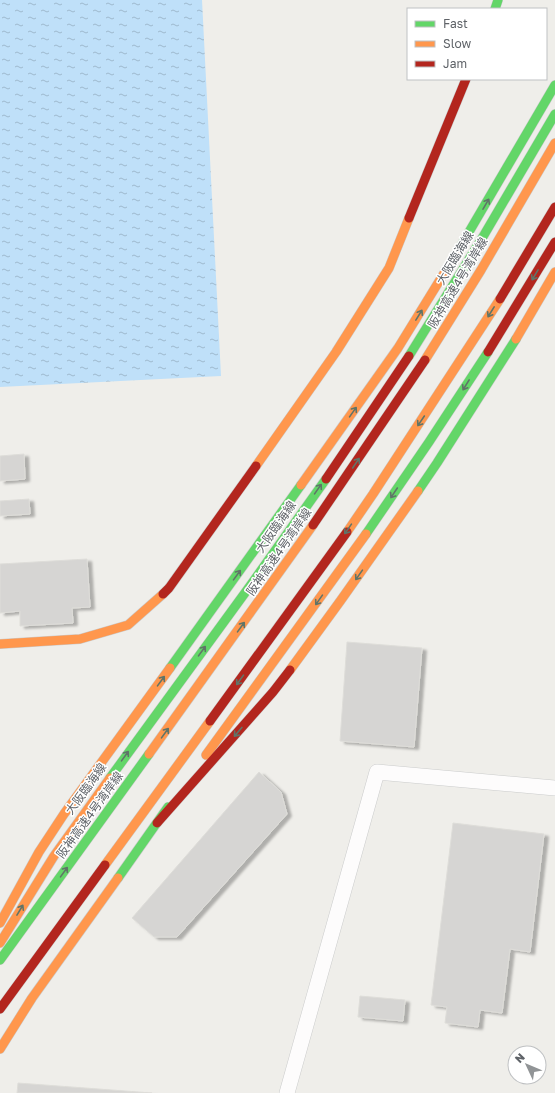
<svg xmlns="http://www.w3.org/2000/svg" width="555" height="1093" viewBox="0 0 555 1093" font-family="'Golos Text','Noto Sans JP',sans-serif">
<style>
.water{fill:url(#water-ripples)}
.building{fill:#d6d5d3;stroke:#deddd9;filter:url(#shadow)}
.lines{fill:none;stroke-linecap:round;stroke-linejoin:round}
.street-casing{stroke:#cbcccc;stroke-width:16}
.fast-casing{stroke:#cacacb;stroke-width:10}
.slow-casing{stroke:#cacacb;stroke-width:10}
.jam-casing{stroke:#cacacb;stroke-width:10}
.street{stroke:#fdfcfc;stroke-width:15}
.fast{stroke:#63d668;stroke-width:9}
.slow{stroke:#ff974d;stroke-width:9}
.jam{stroke:#b3261e;stroke-width:9}
.oneway{stroke:#607468}
.labels{text-anchor:middle;stroke-width:3;stroke-linejoin:round;paint-order:stroke}
.street-label{font-size:12px;fill:#5f6368;stroke:#fff}
</style>
<defs>
<pattern id="water-ripples" width="26" height="14" patternUnits="userSpaceOnUse"><rect width="26" height="14" fill="#bfe0f9"/><path d="M2 4q2-2 4 0t4 0M15 11q2-2 4 0t4 0" fill="none" stroke="#9eb9cd"/></pattern>
<filter id="shadow"><feDropShadow dx="4.5" dy="2.5" stdDeviation="1" flood-color="#0004"/></filter>
</defs>
<rect width="100%" height="100%" fill="#efeeea"/>
<path class="water" d="M 0,0 L 202,0 L 221,376 L 0,387 Z"/>
<path class="building" d="M 24,454 L 25,479 L 0,481 L 0,456 Z
M 29,499 L 30,514 L 0,516 L 0,501 Z
M 87,559 L 90,607 L 72,608 L 73,623 L 20,626 L 20,611 L 0,613 L 0,564 Z
M 347,642 L 422,648 L 414,747 L 340,741 Z
M 259,772 L 281,792 L 287,814 L 177,937 L 154,937 L 132,918 Z
M 453,823 L 544,834 L 530,952 L 510,949 L 502,1013 L 480,1010 L 478,1027 L 445,1023 L 447,1007 L 431,1005 Z
M 360,996 L 405,1000 L 403,1021 L 358,1017 Z
M 18,1083 L 152,1093 L 17,1093 Z"/>
<g class="lines">
<g class="street-casing">
<path id="street" d="M 287,1093 L 377,772 L 555,788"/>
</g>
<g class="fast-casing">
<path id="fast" d="M 495,9 L 498,0
M 459,249 L 555,85
M 409,356 L 484,235 L 555,114
M 418,491 L 437,463 L 516,339
M 366,534 L 429,442 L 488,352
M 170,668 L 301,485
M 110,778 L 250,586 L 326,479
M 118,878 L 168,807
M 0,960 L 149,754"/>
</g>
<g class="slow-casing">
<path id="slow" d="M 516,339 L 555,272
M 425,360 L 481,270 L 555,143
M 256,466 L 336,352 L 389,268 L 409,218
M 301,485 L 398,348 L 459,249
M 347,532 L 373,494 L 500,299
M 0,644 L 80,639 L 128,625 L 163,594
M 290,670 L 341,600 L 418,491
M 149,754 L 313,525
M 206,755 L 366,534
M 105,865 L 210,721
M 0,923 L 39,852 L 64,814 L 170,668
M 0,943 L 54,856 L 110,778
M 0,1049 L 32,998 L 118,878"/>
</g>
<g class="jam-casing">
<path id="jam" d="M 409,218 L 466,79
M 500,299 L 555,207
M 488,352 L 555,242
M 326,479 L 409,356
M 313,525 L 425,360
M 163,594 L 169,588 L 256,466
M 210,721 L 347,532
M 157,823 L 273,692 L 290,670
M 0,1009 L 105,865"/>
</g>
<use href="#street" class="street"/>
<use href="#fast" class="fast"/>
<use href="#slow" class="slow"/>
<use href="#jam" class="jam"/>
</g>
<defs><path id="oneway-shaft" d="M-6 0H5M1.5-3L5.5 0L1.5 3" fill="none" stroke-width="1.6" stroke-linecap="round" stroke-linejoin="round"/></defs>
<g class="oneway">
<use href="#oneway-shaft" transform="translate(486 204) rotate(-60)"/>
<use href="#oneway-shaft" transform="translate(535 275) rotate(121)"/>
<use href="#oneway-shaft" transform="translate(491 312) rotate(122)"/>
<use href="#oneway-shaft" transform="translate(419 315) rotate(-58)"/>
<use href="#oneway-shaft" transform="translate(466 385) rotate(122)"/>
<use href="#oneway-shaft" transform="translate(353 412) rotate(-55)"/>
<use href="#oneway-shaft" transform="translate(421 421) rotate(124)"/>
<use href="#oneway-shaft" transform="translate(356 463) rotate(-56)"/>
<use href="#oneway-shaft" transform="translate(318 489) rotate(-55)"/>
<use href="#oneway-shaft" transform="translate(394 493) rotate(124)"/>
<use href="#oneway-shaft" transform="translate(348 529) rotate(125)"/>
<use href="#oneway-shaft" transform="translate(237 575) rotate(-54)"/>
<use href="#oneway-shaft" transform="translate(359 575) rotate(125)"/>
<use href="#oneway-shaft" transform="translate(319 600) rotate(125)"/>
<use href="#oneway-shaft" transform="translate(241 627) rotate(-54)"/>
<use href="#oneway-shaft" transform="translate(202 651) rotate(-54)"/>
<use href="#oneway-shaft" transform="translate(240 680) rotate(126)"/>
<use href="#oneway-shaft" transform="translate(161 681) rotate(-54)"/>
<use href="#oneway-shaft" transform="translate(238 732) rotate(131)"/>
<use href="#oneway-shaft" transform="translate(165 733) rotate(-54)"/>
<use href="#oneway-shaft" transform="translate(125 756) rotate(-54)"/>
<use href="#oneway-shaft" transform="translate(64 872) rotate(-54)"/>
<use href="#oneway-shaft" transform="translate(20 910) rotate(-59)"/>
</g>
<g class="labels">
<g class="street-label">
<text transform="translate(455 258) rotate(-59)" y="4">大阪臨海線</text>
<text transform="translate(458 283) rotate(-59)" y="4">阪神高速4号湾岸線</text>
<text transform="translate(276 527) rotate(-55)" y="4">大阪臨海線</text>
<text transform="translate(279 552) rotate(-55)" y="4">阪神高速4号湾岸線</text>
<text transform="translate(86 789) rotate(-54)" y="4">大阪臨海線</text>
<text transform="translate(90 815) rotate(-54)" y="4">阪神高速4号湾岸線</text>
</g>
</g>
<rect x="407" y="8" width="140" height="72" fill="#ffffff" stroke="#bfc1c3"/>
<rect x="415" y="21" width="20" height="6" fill="#63d668" stroke="#bfc1c3"/>
<text x="443" y="28" font-size="12" fill="#5f6368">Fast</text>
<rect x="415" y="41" width="20" height="6" fill="#ff974d" stroke="#bfc1c3"/>
<text x="443" y="48" font-size="12" fill="#5f6368">Slow</text>
<rect x="415" y="61" width="20" height="6" fill="#b3261e" stroke="#bfc1c3"/>
<text x="443" y="68" font-size="12" fill="#5f6368">Jam</text>
<g transform="translate(527 1065) rotate(314)"><circle r="19" fill="#ffffff" stroke="#bfc1c3"/>
<path d="M0-3L7 15L0 10L-7 15Z" fill="#919496"/>
<text y="-6" font-size="11" font-weight="bold" text-anchor="middle" fill="#5f6368">N</text>
</g>
</svg>
